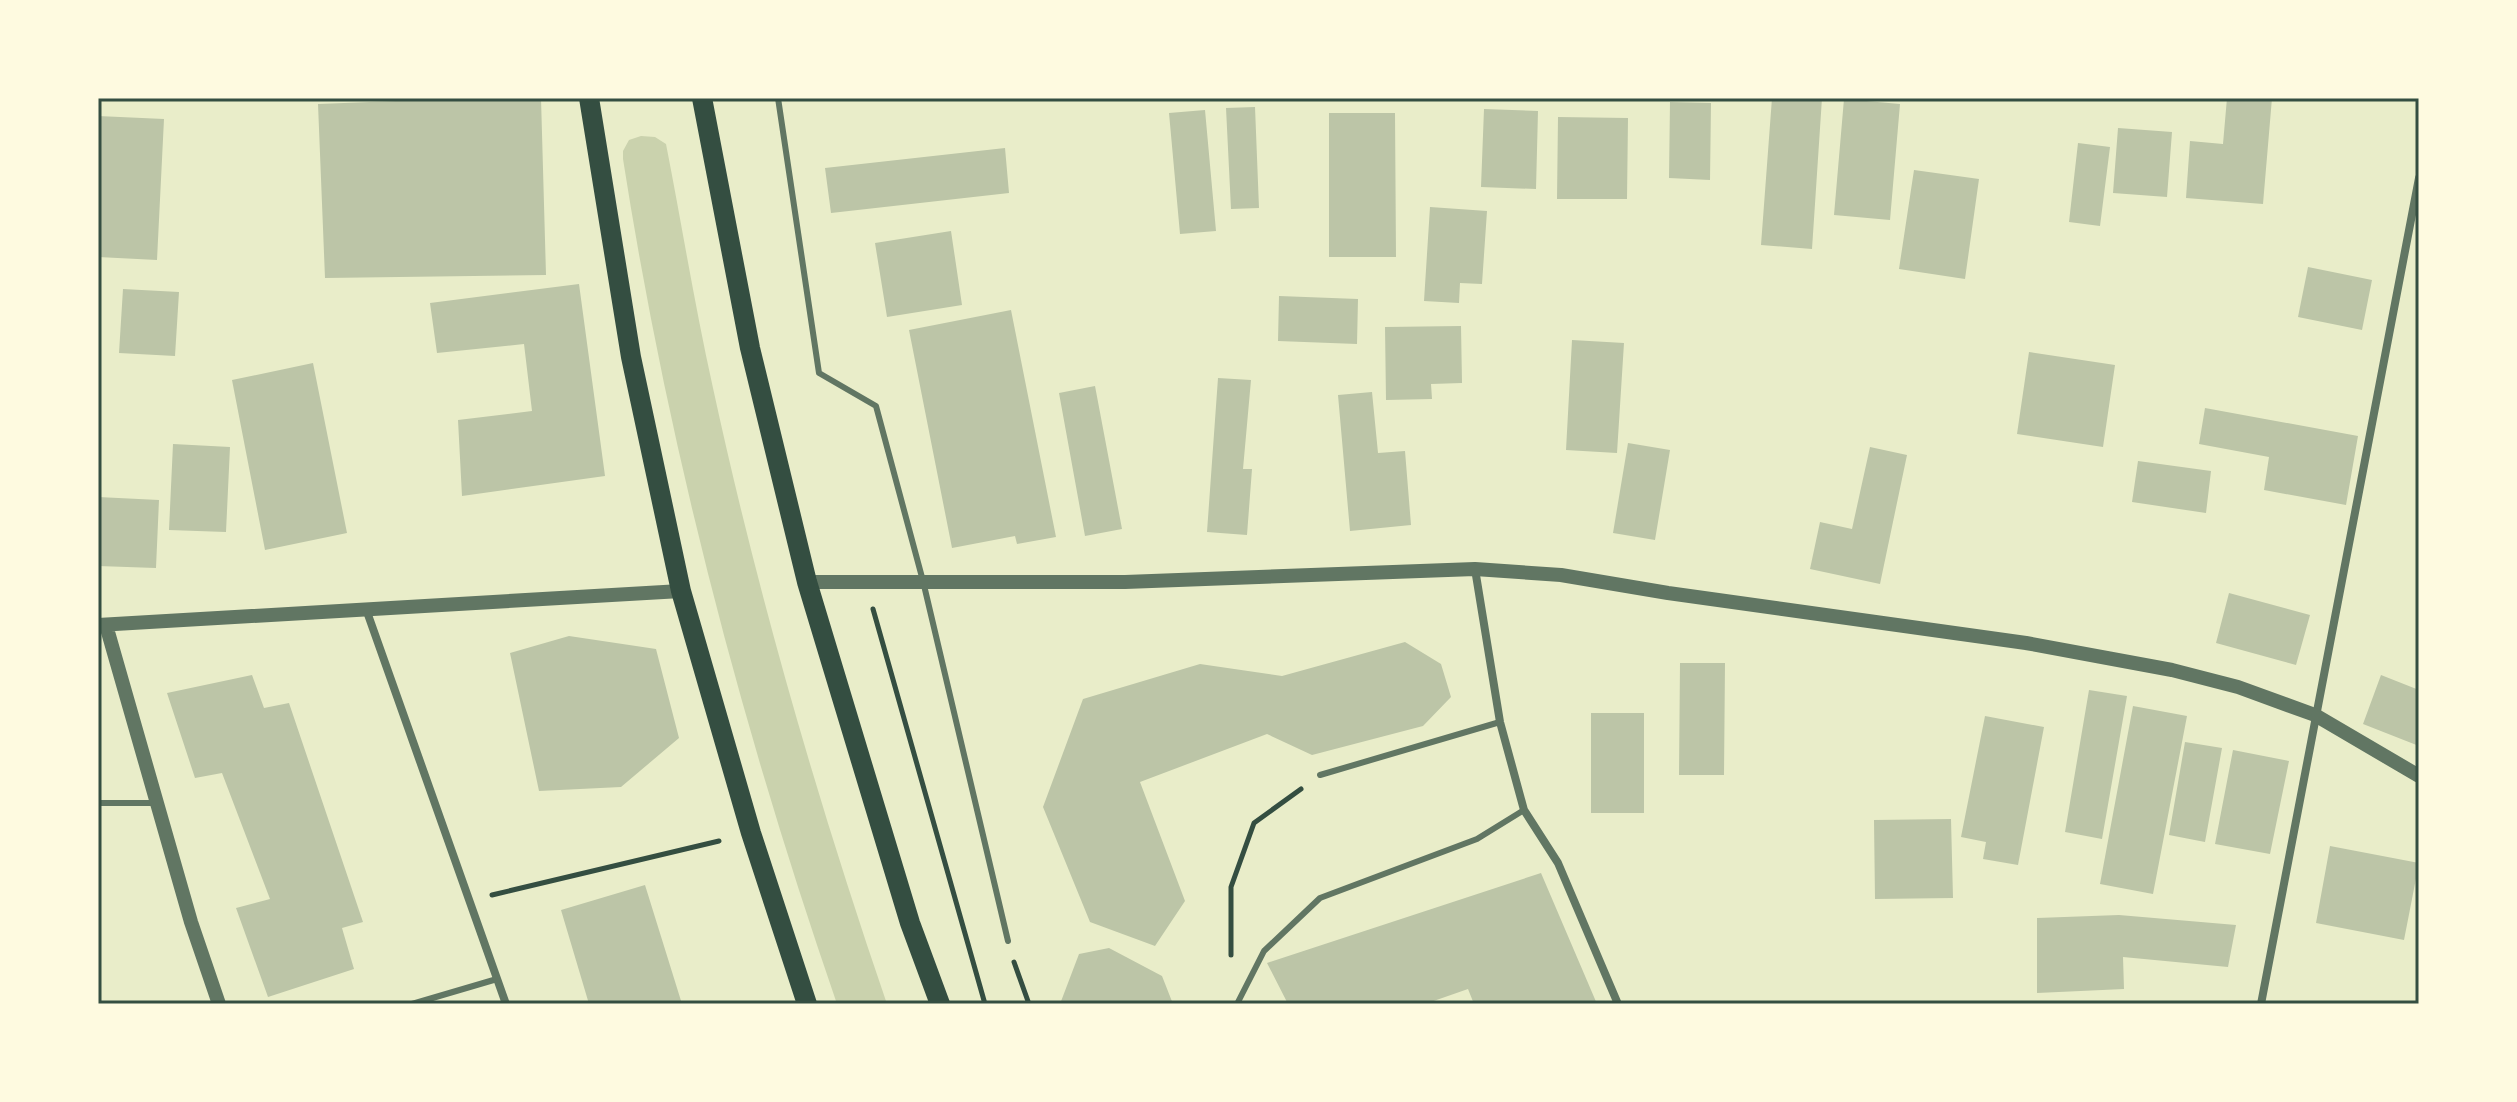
<svg xmlns="http://www.w3.org/2000/svg" width="2517" height="1102" viewBox="0 0 2517 1102" font-family="Commissioner,sans-serif">
<style>
.green{fill:#cad2ad}
.building{fill:#bcc5a7}
.lines{fill:none;stroke-linecap:round;stroke-linejoin:round}
.path{stroke:#344e41;stroke-width:5}
.service{stroke:#617663;stroke-width:6}
.minor{stroke:#617663;stroke-width:8}
.tertiary{stroke:#617663;stroke-width:14}
.primary{stroke:#344e41;stroke-width:20}
.neatline{fill:none;stroke:#344e41;stroke-width:3}
</style>
<rect width="100%" height="100%" fill="#e9edc9"/>
<path class="green" d="M 641,136 L 655,137 L 666,144 C 682,226 695,307 713,388 C 758,596 818,803 887,1004 L 837,1004 C 742,729 668,447 623,159 L 623,151 L 629,140 Z"/>
<path class="building" d="M 474,98 L 541,98 L 546,275 L 325,278 L 318,104 Z
M 1772,98 L 1822,98 L 1812,249 L 1761,245 Z
M 2227,98 L 2272,98 L 2263,204 L 2186,198 L 2190,141 L 2223,144 Z
M 1844,99 L 1900,104 L 1890,220 L 1834,215 Z
M 1670,102 L 1711,103 L 1710,180 L 1669,178 Z
M 1255,107 L 1259,208 L 1231,209 L 1226,108 Z
M 1484,109 L 1538,111 L 1536,189 L 1481,187 Z
M 1205,110 L 1216,231 L 1180,234 L 1169,113 Z
M 1329,113 L 1395,113 L 1396,257 L 1329,257 Z
M 98,116 L 164,119 L 157,260 L 98,257 Z
M 1558,117 L 1628,118 L 1627,199 L 1557,199 Z
M 2118,128 L 2172,132 L 2167,197 L 2113,193 Z
M 2078,143 L 2110,147 L 2100,226 L 2069,222 Z
M 1005,148 L 1009,193 L 831,213 L 825,168 Z
M 1914,170 L 1979,179 L 1965,279 L 1899,269 Z
M 1430,207 L 1487,211 L 1482,284 L 1460,283 L 1459,303 L 1424,301 Z
M 951,231 L 962,305 L 887,317 L 875,243 Z
M 2308,267 L 2372,280 L 2362,330 L 2298,317 Z
M 579,284 L 605,476 L 462,496 L 458,420 L 532,411 L 524,344 L 437,353 L 430,303 Z
M 123,289 L 179,292 L 175,356 L 119,353 Z
M 1279,296 L 1358,299 L 1357,344 L 1278,341 Z
M 1011,310 L 1056,537 L 1017,544 L 1015,536 L 952,548 L 909,330 Z
M 1461,326 L 1462,383 L 1431,384 L 1432,399 L 1386,400 L 1385,327 Z
M 1572,340 L 1624,343 L 1617,453 L 1566,450 Z
M 2029,352 L 2115,365 L 2103,447 L 2017,434 Z
M 313,363 L 347,533 L 265,550 L 232,380 Z
M 1218,378 L 1251,380 L 1243,469 L 1252,469 L 1247,535 L 1207,532 Z
M 1095,386 L 1122,529 L 1085,536 L 1059,393 Z
M 1372,392 L 1378,453 L 1405,451 L 1411,525 L 1350,531 L 1338,395 Z
M 2205,408 L 2358,436 L 2346,505 L 2264,490 L 2269,457 L 2199,444 Z
M 1628,443 L 1670,450 L 1655,540 L 1613,533 Z
M 173,444 L 230,447 L 226,532 L 169,530 Z
M 1870,447 L 1907,455 L 1880,584 L 1810,569 L 1820,522 L 1852,529 Z
M 2138,461 L 2211,471 L 2206,513 L 2132,502 Z
M 98,497 L 159,500 L 156,568 L 98,566 Z
M 2229,593 L 2310,615 L 2296,665 L 2216,643 Z
M 569,636 L 656,649 L 679,738 L 621,787 L 539,791 L 510,653 Z
M 1405,642 L 1441,664 L 1451,697 L 1423,726 L 1312,755 L 1267,734 L 1140,782 L 1185,901 L 1155,946 L 1090,922 L 1043,807 L 1083,699 L 1200,664 L 1282,676 Z
M 1680,663 L 1725,663 L 1724,775 L 1679,775 Z
M 252,675 L 264,708 L 289,703 L 363,922 L 342,928 L 354,969 L 268,997 L 236,908 L 270,899 L 222,773 L 195,778 L 167,693 Z
M 2381,675 L 2419,690 L 2419,746 L 2363,724 Z
M 2089,690 L 2127,696 L 2102,839 L 2065,832 Z
M 2133,706 L 2187,716 L 2153,894 L 2100,884 Z
M 1591,713 L 1644,713 L 1644,813 L 1591,813 Z
M 1985,716 L 2044,727 L 2018,865 L 1983,859 L 1986,842 L 1961,837 Z
M 2185,742 L 2222,748 L 2205,842 L 2169,835 Z
M 2233,750 L 2289,761 L 2270,854 L 2215,844 Z
M 1951,819 L 1953,898 L 1875,899 L 1874,820 Z
M 2330,846 L 2419,863 L 2404,940 L 2316,923 Z
M 1541,873 L 1597,1004 L 1474,1004 L 1468,989 L 1425,1004 L 1288,1004 L 1267,963 Z
M 645,885 L 682,1004 L 589,1004 L 561,910 Z
M 2119,915 L 2236,925 L 2228,967 L 2123,957 L 2124,989 L 2037,993 L 2037,918 Z
M 1109,948 L 1162,976 L 1173,1004 L 1060,1004 L 1079,954 Z"/>
<g class="lines">
<path class="path" d="M 873,609 L 985,1004
M 492,895 L 719,841
M 1231,955 L 1231,887 L 1254,823 L 1301,789
M 1014,962 L 1029,1004"/>
<path class="service" d="M 778,98 L 819,373 L 876,406 L 923,581 L 1008,941
M 1320,775 L 1500,722
M 98,803 L 156,803
M 412,1004 L 497,979
M 1237,1004 L 1264,951 L 1320,898 L 1477,839 L 1524,810"/>
<path class="minor" d="M 1475,569 L 1500,722 L 1524,810 L 1558,863 L 1618,1004
M 366,609 L 506,1004
M 2261,1004 L 2419,178"/>
<path class="tertiary" d="M 807,582 L 1125,582 L 1475,569 L 1561,575 L 1668,593 L 2026,643 L 2172,670 L 2238,687 L 2315,715 L 2419,776
M 98,625 L 681,591
M 106,625 L 191,922 L 219,1004"/>
<path class="primary" d="M 589,98 L 631,357 L 681,591 L 751,833 L 807,1004
M 702,98 L 750,348 L 807,582 L 910,923 L 940,1004"/>
</g>
<rect width="2517" height="1102" fill="none" stroke="#fefae0" stroke-width="200"/>
<rect x="100" y="100" width="2317" height="902" class="neatline"/>
</svg>
